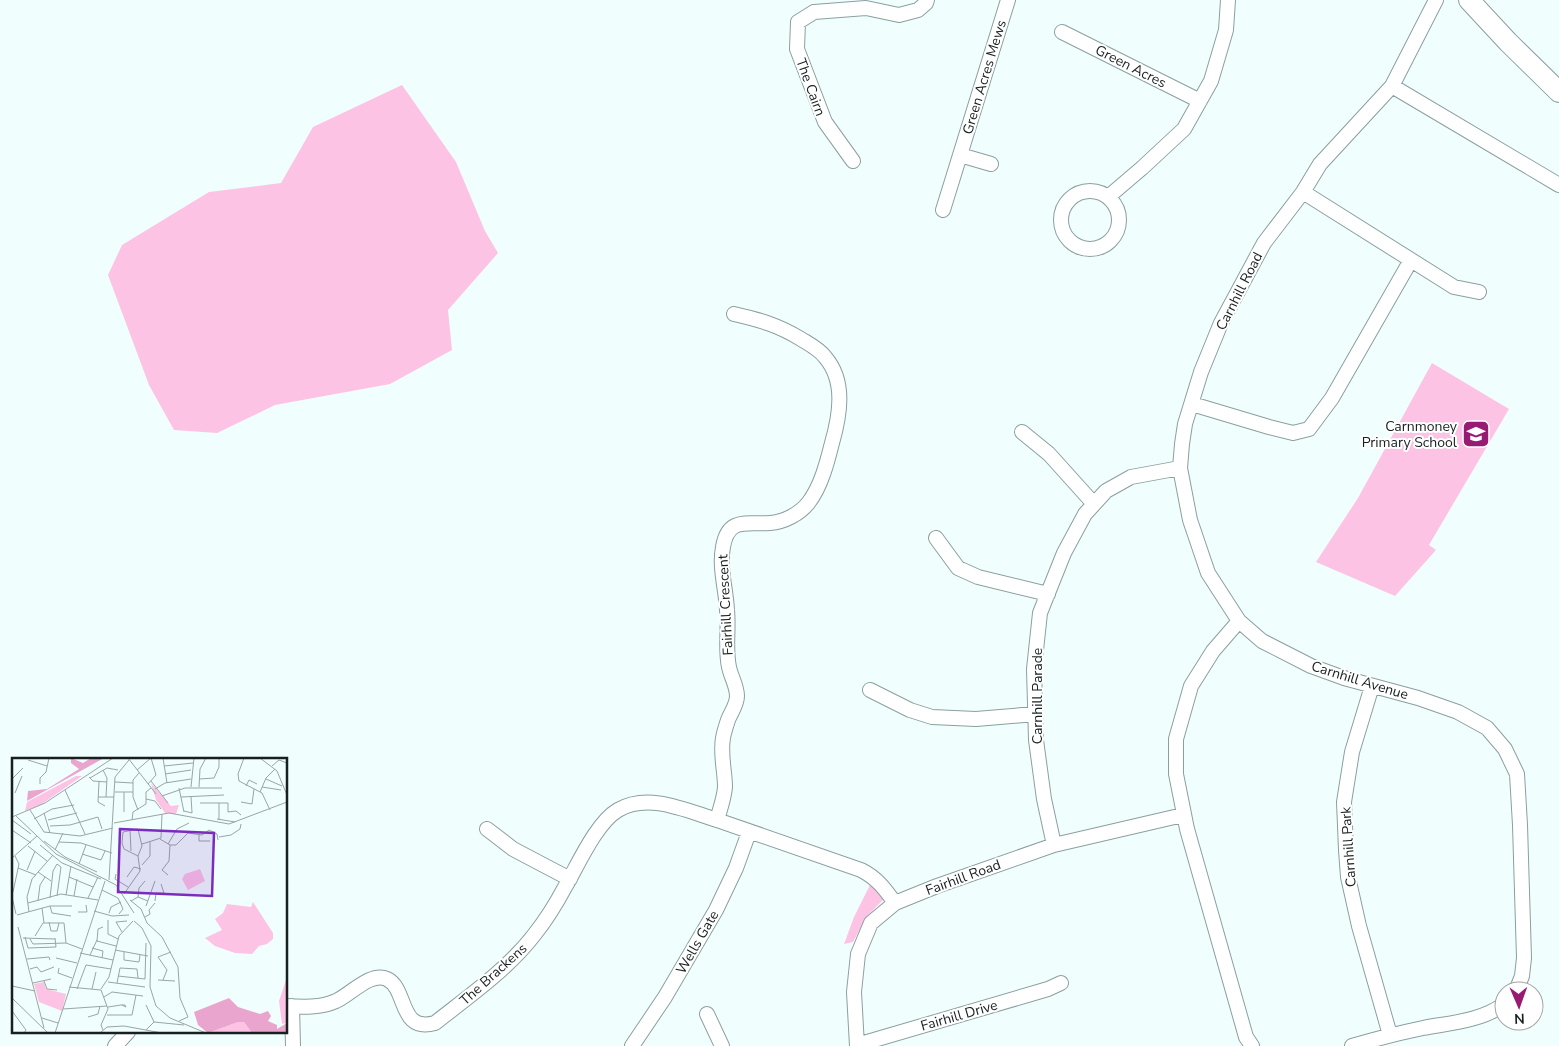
<svg xmlns="http://www.w3.org/2000/svg" width="1559" height="1046" viewBox="0 0 1559 1046" font-family="'Nunito Sans',sans-serif">
<style>
.green{fill:#fcc3e4}
.lines{fill:none;stroke-linecap:round;stroke-linejoin:round}
.street-casing{stroke:#8b9f9f;stroke-width:16}
.secondary-casing{stroke:#8b9f9f;stroke-width:22}
.street{stroke:#fff;stroke-width:14}
.secondary{stroke:#fff;stroke-width:20}
.labels{text-anchor:middle;stroke-width:4;stroke-linejoin:round;paint-order:stroke}
.street-label{font-size:14px;fill:#171f1f;stroke:#fff}
.poi-label{font-size:14px;fill:#171f1f;stroke:#fff;text-anchor:end}
.inset-road{fill:none;stroke:#9aa5a5;stroke-width:1}
.view{fill:#7b2cbf;fill-opacity:0.15;stroke:#7b2cbf;stroke-width:2.5}
.inset-edge{fill:none;stroke:#171f1f;stroke-width:2.5}
</style>
<rect width="100%" height="100%" fill="#f1fefe"/>
<path class="green" d="M 402,85 L 456,162 L 485,231 L 498,253 L 448,310 L 452,350 L 390,384 L 275,405 L 217,433 L 174,430 L 149,385 L 108,275 L 122,245 L 209,192 L 281,183 L 313,127 Z
M 1432,363 L 1509,409 L 1429,545 L 1436,550 L 1395,596 L 1316,562 L 1358,498 Z
M 872,881 L 884,899 L 867,916 L 853,942 L 844,944 L 854,917 Z"/>
<g class="lines">
<g class="street-casing">
<path id="street" d="M 1436,0 L 1392,86 L 1320,164 L 1303,192 L 1264,243 L 1221,323 L 1201,372 L 1185,424 L 1182,444 L 1180,468 L 1190,520 L 1208,573 L 1239,621 L 1262,641 L 1311,666 L 1344,678 L 1418,698 L 1458,712 L 1487,728 L 1505,749 L 1517,774 L 1520,825 L 1524,958 L 1522,976 L 1516,991
M 1062,32 L 1200,101
M 1392,86 L 1559,185
M 960,155 L 991,164
M 853,161 L 825,122 L 797,49 L 798,22 L 814,12 L 866,8 L 899,15 L 918,10 L 926,3 L 927,0
M1061 220a29 29 0 1 1 58 0a29 29 0 1 1-58 0Z
M 1303,192 L 1454,287 L 1479,292
M 1108,197 L 1142,168 L 1184,129 L 1211,81 L 1226,30 L 1228,0
M 943,210 L 1008,0
M 734,314 C 760,320 778,325 801,339 C 809,344 819,349 825,357 C 846,381 840,415 832,443 C 827,463 821,486 809,502 C 800,514 784,522 770,523 C 748,525 728,516 723,547 C 719,568 726,589 727,610 C 729,629 725,649 729,667 C 731,677 737,686 737,696 C 737,705 731,712 728,720 C 726,726 724,732 723,738 C 720,755 725,771 725,787 C 724,799 720,809 717,820 L 861,870 C 877,878 885,889 895,903
M 1192,404 L 1269,427 L 1293,433 L 1309,429 L 1332,398 L 1411,260
M 1022,432 L 1049,454 L 1094,504
M 936,538 L 958,568 L 978,577 L 1048,594
M 1239,621 L 1213,651 L 1191,686 L 1176,739 L 1176,774 L 1187,829 L 1246,1037 L 1252,1046
M 1372,686 L 1352,752 L 1344,802 L 1346,850 L 1348,877 L 1359,926 L 1390,1035
M 870,690 L 910,710 L 932,717 L 976,719 L 1035,714
M 487,829 L 513,849 L 570,879
M 1054,845 L 1044,799 L 1036,740 L 1034,669 L 1040,613 L 1064,553 L 1085,514 L 1106,491 L 1131,477 L 1180,468
M 286,1006 C 302,1007 321,1008 336,1001 C 350,995 371,971 387,979 C 408,989 398,1033 435,1023 C 468,997 508,969 534,935 C 546,920 556,904 565,887 C 578,865 596,823 618,810 C 649,792 687,811 717,820
M 292,1006 L 293,1046
M 707,1014 L 722,1046
M 857,1045 L 1048,989 L 1061,983
M 115,1046 L 128,1032
M 632,1046 L 665,997 L 716,910 L 736,868 L 749,832
M 857,1046 L 854,992 L 858,954 L 871,923 L 895,903 L 937,886 L 1054,845 L 1183,815
M 1352,1046 C 1375,1039 1399,1033 1423,1028 C 1449,1023 1482,1021 1504,1004"/>
</g>
<g class="secondary-casing">
<path id="secondary" d="M 1469,0 L 1508,42 L 1559,92"/>
</g>
<use href="#street" class="street"/>
<use href="#secondary" class="secondary"/>
</g>
<defs>
<g id="school-square" transform="scale(1.4375)"><rect x="-9" y="-9" width="18" height="18" rx="4" fill="#971a73" stroke="#fff"/><path d="M0-5L7-2L0 1L-7-2ZM-4 1L0 2.5L4 1V4Q0 6-4 4Z" fill="#fff"/></g>
</defs>
<g fill-rule="evenodd">
<use href="#school-square" x="1476" y="434"/>
</g>
<g class="labels">
<g class="street-label">
<text transform="translate(1131 66) rotate(27)" y="5">Green Acres</text>
<text transform="translate(984 77) rotate(-73)" y="5">Green Acres Mews</text>
<text transform="translate(811 87) rotate(70)" y="5">The Cairn</text>
<text transform="translate(1239 291) rotate(-63)" y="5">Carnhill Road</text>
<text transform="translate(725 605) rotate(-93)" y="5">Fairhill Crescent</text>
<text transform="translate(1360 680) rotate(17)" y="5">Carnhill Avenue</text>
<text transform="translate(1037 696) rotate(-90)" y="5">Carnhill Parade</text>
<text transform="translate(1348 847) rotate(-94)" y="5">Carnhill Park</text>
<text transform="translate(963 877) rotate(-20)" y="5">Fairhill Road</text>
<text transform="translate(697 942) rotate(-60)" y="5">Wells Gate</text>
<text transform="translate(493 974) rotate(-42)" y="5">The Brackens</text>
<text transform="translate(959 1015) rotate(-16)" y="5">Fairhill Drive</text>
</g>
<g class="poi-label">
<text x="1457" y="431">Carnmoney<tspan x="1457" dy="16">Primary School</tspan></text>
</g>
</g>
<g transform="translate(12 758)">
<rect width="275" height="275" fill="#f1fefe"/>
<path d="M 64,18 L 70,18 L 30,46 L 13,53 L 15,44 ZM 139,25 L 159,48 L 167,47 L 164,56 L 153,55 L 144,42 ZM 188,111 L 193,123 L 176,132 L 170,121 L 173,116 ZM 241,144 L 261,175 L 261,181 L 255,186 L 247,188 L 240,196 L 223,195 L 203,188 L 193,180 L 210,172 L 203,161 L 211,155 L 215,146 L 239,149 ZM 275,219 L 275,265 L 270,266 L 267,243 ZM 32,224 L 34,231 L 54,236 L 50,253 L 27,244 L 22,226 ZM 226,264 L 232,264 L 240,275 L 196,275 Z" fill="#fcc3e4"/>
<path d="M 59,0 L 71,5 L 79,0 L 92,0 L 15,43 L 16,33 L 35,31 L 67,11 L 59,5 ZM 217,240 L 226,249 L 248,256 L 256,253 L 259,258 L 256,263 L 265,267 L 265,271 L 275,265 L 275,275 L 240,275 L 232,264 L 226,264 L 196,275 L 186,267 L 182,254 Z" fill="#e9a5cd"/>
<path class="inset-road" d="M 116,0 L 144,36M 151,0 L 155,25M 232,0 L 226,16 L 227,23 L 250,35 L 258,52M 248,0 L 265,13 L 275,37M 16,2 L 35,8M 152,8 L 181,5M 260,8 L 267,2 L 275,5M 91,12 L 95,20 L 94,39M 125,12 L 139,0M 153,16 L 179,12M 77,19 L 81,23 L 95,24M 78,20 L 95,10 L 106,12M 0,21 L 11,10M 187,21 L 202,20 L 207,9 L 207,0M 254,21 L 270,28M 139,23 L 156,45M 87,24 L 86,44 L 93,48M 103,24 L 121,25M 28,26 L 28,20 L 34,14 L 37,0M 136,26 L 144,17 L 139,0M 234,28 L 237,22 L 245,26M 179,29 L 182,0M 187,29 L 188,11 L 194,0M 250,29 L 269,32M 167,30 L 172,54M 143,31 L 153,25 L 179,21M 53,32 L 73,76M 103,34 L 121,34M 248,34 L 254,20 L 263,11M 3,35 L 10,18M 150,38 L 173,30 L 210,30M 86,39 L 102,39M 169,39 L 212,37M 134,41 L 143,43 L 149,51M 229,44 L 240,46 L 242,31M 188,45 L 216,45 L 216,54 L 224,53 L 229,57M 18,52 L 32,74 L 68,78 L 101,70M 126,52 L 121,39 L 121,22 L 127,15M 172,53 L 180,55 L 179,38M 112,54 L 112,34M 32,55 L 38,75M 4,58 L 44,96 L 104,127 L 122,155M 0,59 L 33,45 L 101,0M 22,61 L 40,51 L 62,47M 205,61 L 223,64M 0,62 L 19,76M 36,62 L 65,55M 120,62 L 121,54 L 134,46 L 134,34 L 139,30M 207,62 L 207,45M 102,65 L 157,55 L 217,66 L 275,44M 38,68 L 58,67 L 86,59 L 90,71M 126,71 L 130,88 L 126,98 L 112,91 L 110,85 L 111,74 ZM 0,72 L 19,85M 118,72 L 119,93M 187,77 L 187,83 L 198,83M 207,79 L 219,77 L 228,71 L 229,66M 148,81 L 158,87 L 157,103 L 150,112 L 156,117M 32,83 L 53,99 L 85,114M 47,84 L 69,85 L 100,95M 130,86 L 149,80 L 150,56M 156,86 L 165,71 L 177,65M 28,87 L 50,105 L 89,121M 158,87 L 164,87 L 176,75 L 190,77 L 197,72 L 205,76 L 206,82M 16,88 L 35,103M 43,92 L 51,75M 70,96 L 89,102 L 93,93M 0,100 L 25,78M 67,106 L 74,87M 130,107 L 138,98 L 138,84M 6,110 L 24,117M 15,112 L 23,93M 26,114 L 39,123M 104,116 L 103,121 L 116,129M 57,119 L 81,129M 115,119 L 122,109 L 129,111M 97,122 L 103,19 L 117,2M 90,132 L 106,140 L 111,151 L 107,156M 1,134 L 7,106 L 3,98M 112,136 L 128,113 L 126,98M 54,137 L 59,108M 62,138 L 65,121M 0,139 L 4,156M 126,139 L 127,130 L 133,123M 38,140 L 41,113 L 45,106 L 49,109 L 45,138M 76,140 L 86,119M 118,142 L 129,151 L 135,165 L 150,179 L 166,209 L 168,240 L 176,259 L 167,263M 26,143 L 28,127 L 33,119M 119,143 L 126,139 L 136,143M 143,143 L 144,135 L 152,135 L 149,126M 16,145 L 49,136 L 86,142M 38,148 L 40,155 L 59,158M 134,148 L 143,123M 30,150 L 32,165M 82,153 L 100,158 L 117,157M 17,154 L 15,139 L 20,121 L 41,97M 66,154 L 75,154 L 74,147M 97,155 L 99,149 L 109,144M 5,157 L 38,148 L 60,148M 133,159 L 138,156 L 137,152 L 143,145M 96,162 L 96,176 L 106,181M 122,163 L 130,170 L 139,188 L 138,229 L 144,248 L 158,260 L 194,275M 37,164 L 39,173 L 45,173 L 47,165M 6,169 L 32,270M 91,169 L 86,171 L 85,183 L 104,188M 110,174 L 104,164 L 115,163M 23,178 L 31,165 L 52,165 L 54,185M 13,179 L 16,190 L 44,189 L 43,180M 11,180 L 43,181M 18,181 L 21,186 L 54,185 L 70,191M 80,190 L 91,193 L 90,200M 103,192 L 136,198M 112,194 L 112,202 L 127,204 L 128,197M 68,195 L 101,202M 78,197 L 85,182M 44,200 L 65,205M 15,201 L 37,199 L 38,202M 47,210 L 46,215 L 60,220M 18,211 L 25,209 L 29,214 L 42,209M 106,218 L 133,221 L 134,185M 146,222 L 163,223M 151,222 L 155,212 L 146,199 L 159,194M 32,223 L 35,231 L 45,232M 96,224 L 133,229M 21,225 L 39,221M 105,225 L 108,210 L 125,211 L 126,220M 0,228 L 23,233M 57,229 L 89,232 L 96,251 L 89,267 L 91,272M 65,231 L 74,207 L 99,211M 80,231 L 84,214M 89,231 L 97,219 L 107,178 L 121,163M 92,239 L 100,234 L 131,238M 0,240 L 36,275M 134,247 L 142,264M 96,249 L 109,247 L 113,247 L 114,249 L 110,247M 51,251 L 95,248M 0,253 L 14,272 L 12,275M 95,257 L 120,257 L 124,237M 76,259 L 86,256 L 88,248M 30,260 L 46,265M 134,272 L 142,264 L 172,267M 43,275 L 93,123M 88,275 L 95,269 L 112,268 L 150,275"/>
<path class="view" d="M 108,71 L 202,75 L 200,138 L 106,134 Z"/>
<rect width="275" height="275" class="inset-edge"/>
</g>
<g transform="translate(1519 1006) rotate(178)"><circle r="24" fill="#ffffff" stroke="#a2a5a5"/>
<path d="M0-4L9 19L0 12L-9 19Z" fill="#971a73"/>
<text y="-8" font-size="14" font-weight="bold" text-anchor="middle" fill="#171f1f">N</text>
</g>
</svg>
